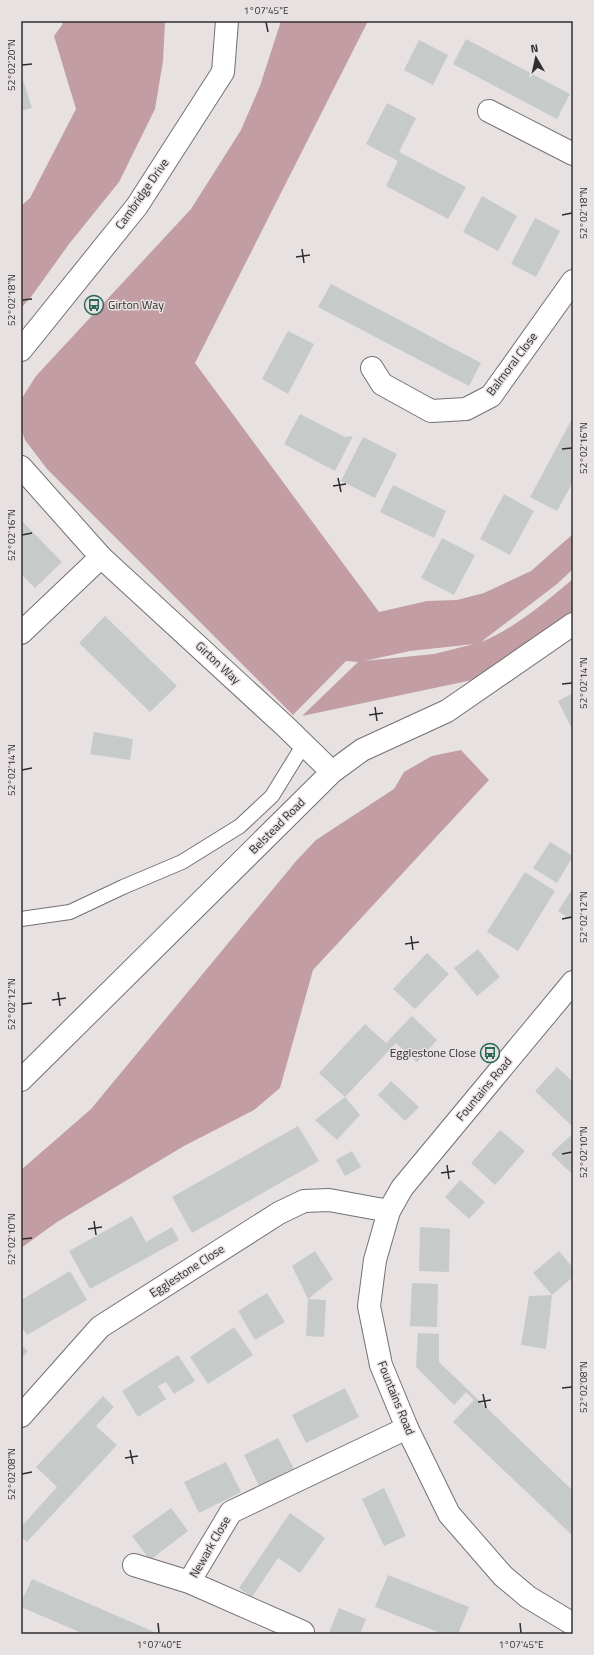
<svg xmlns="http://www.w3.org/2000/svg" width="594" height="1655" viewBox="0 0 594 1655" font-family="'Titillium Web',sans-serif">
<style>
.forest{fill:#c29da3;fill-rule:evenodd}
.building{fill:#c6cbc9}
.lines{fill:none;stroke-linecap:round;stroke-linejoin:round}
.lane-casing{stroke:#757171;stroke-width:16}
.street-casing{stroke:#757171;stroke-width:24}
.secondary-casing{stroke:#757171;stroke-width:24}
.lane{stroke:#fff;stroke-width:14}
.street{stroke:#fff;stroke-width:22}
.secondary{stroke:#fff;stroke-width:22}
.ticks{fill:none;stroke:#302e2f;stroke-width:1.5}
.labels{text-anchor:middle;stroke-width:3;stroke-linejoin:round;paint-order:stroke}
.street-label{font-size:12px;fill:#302e2f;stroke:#e7e1e2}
.poi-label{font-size:12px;fill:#302e2f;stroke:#e7e1e2;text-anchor:start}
.neatline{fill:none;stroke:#302e2f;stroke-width:1.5}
.ticks-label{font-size:10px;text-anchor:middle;fill:#302e2f}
</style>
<rect width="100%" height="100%" fill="#e7e1e2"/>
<path class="forest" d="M 63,21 L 165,21 L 163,61 L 155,109 L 119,182 L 69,244 L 31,297 L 21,308 L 21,206 L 30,198 L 76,109 L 54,36 L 62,25 Z
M 281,21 L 368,21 L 195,363 L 379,612 L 427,601 L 457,600 L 484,593 L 531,571 L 573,534 L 573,569 L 557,584 L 481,642 C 511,631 548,600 573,579 L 573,629 L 519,670 L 302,716 L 358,662 L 346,661 L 293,715 L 47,469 L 25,440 L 21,428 L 22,398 L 36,376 L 191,209 L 241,130 L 260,86 ZM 474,644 L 434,654 L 364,661 L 410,651 Z
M 461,750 L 489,780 L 313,970 L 280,1088 L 254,1110 L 184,1146 L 57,1222 L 21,1248 L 21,1170 L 91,1109 L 297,860 L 316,840 L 394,789 L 404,772 L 432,756 Z"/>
<path class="building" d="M 466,39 L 570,94 L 557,119 L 453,64 Z
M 419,40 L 448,55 L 433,85 L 404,70 Z
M 21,74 L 32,108 L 21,111 Z
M 387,103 L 416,118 L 399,152 L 466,187 L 448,219 L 386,186 L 398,161 L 366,144 Z
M 482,196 L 517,216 L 498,251 L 463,232 Z
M 535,218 L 560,231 L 536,277 L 511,264 Z
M 331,284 L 481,363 L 469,386 L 318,307 Z
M 288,331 L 314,344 L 288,394 L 262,379 Z
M 300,414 L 345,437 L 353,436 L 335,471 L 284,444 Z
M 573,417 L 573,482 L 557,511 L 530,497 Z
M 363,437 L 397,454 L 375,498 L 341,481 Z
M 393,485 L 446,511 L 434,538 L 380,512 Z
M 504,494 L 534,511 L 510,555 L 480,539 Z
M 21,520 L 62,562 L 35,588 L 21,574 Z
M 442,538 L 475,555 L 454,595 L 421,578 Z
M 105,616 L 177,686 L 150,712 L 79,643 Z
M 573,693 L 573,731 L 558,701 Z
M 94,732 L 133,739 L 130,760 L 90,754 Z
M 550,842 L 573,856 L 557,883 L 533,868 Z
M 525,872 L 555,891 L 518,951 L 487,932 Z
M 573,888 L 573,921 L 558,911 Z
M 478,949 L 500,977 L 477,996 L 454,968 Z
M 427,953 L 449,974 L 415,1009 L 393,989 Z
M 412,1016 L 437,1040 L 417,1062 L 396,1043 L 345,1097 L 319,1073 L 365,1024 L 386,1043 Z
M 557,1067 L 573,1082 L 573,1127 L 535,1091 Z
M 391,1081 L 419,1107 L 405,1121 L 378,1095 Z
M 345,1097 L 360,1115 L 337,1140 L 315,1120 Z
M 298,1126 L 319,1161 L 192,1233 L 172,1197 Z
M 500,1130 L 525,1151 L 495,1185 L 471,1163 Z
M 573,1133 L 573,1170 L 571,1173 L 551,1154 Z
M 352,1151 L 361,1167 L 345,1176 L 336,1160 Z
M 460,1180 L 485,1202 L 469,1219 L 445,1197 Z
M 132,1216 L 146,1242 L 172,1227 L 179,1240 L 90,1289 L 69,1251 Z
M 420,1227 L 450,1229 L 449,1272 L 419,1271 Z
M 315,1251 L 333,1279 L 308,1299 L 292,1266 Z
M 559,1251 L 573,1268 L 573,1277 L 552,1295 L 546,1349 L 521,1345 L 529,1296 L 552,1295 L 533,1273 Z
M 70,1271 L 87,1300 L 27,1335 L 21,1326 L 21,1300 Z
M 412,1283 L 438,1284 L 437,1327 L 410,1326 Z
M 267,1293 L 285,1322 L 255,1340 L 238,1311 Z
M 308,1299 L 326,1300 L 324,1337 L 306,1336 Z
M 234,1327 L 253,1355 L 208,1384 L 190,1357 Z
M 418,1333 L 439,1334 L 439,1362 L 573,1491 L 573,1536 L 453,1422 L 474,1400 L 466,1392 L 454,1405 L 416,1367 Z
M 21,1345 L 28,1351 L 21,1359 Z
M 178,1355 L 195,1381 L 174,1394 L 166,1382 L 158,1386 L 166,1399 L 138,1417 L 122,1391 Z
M 345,1388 L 359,1417 L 306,1443 L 292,1415 Z
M 103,1396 L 114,1407 L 96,1426 L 117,1445 L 27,1542 L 21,1537 L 21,1527 L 57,1487 L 36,1467 Z
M 278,1438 L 294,1469 L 259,1486 L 244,1455 Z
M 226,1462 L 241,1492 L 199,1513 L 184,1482 Z
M 384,1488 L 406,1536 L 384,1546 L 362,1499 Z
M 171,1508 L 188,1531 L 150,1560 L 132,1536 Z
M 290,1513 L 325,1538 L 300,1573 L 278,1558 L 252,1597 L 239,1588 Z
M 388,1575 L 469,1607 L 458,1634 L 443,1634 L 375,1607 Z
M 32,1579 L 159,1634 L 84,1634 L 21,1607 L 21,1602 Z
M 339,1608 L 366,1619 L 360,1634 L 329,1633 Z"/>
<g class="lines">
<g class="lane-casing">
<path id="lane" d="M 21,919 L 70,912 L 123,887 L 182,862 L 240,826 L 272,796 L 304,744"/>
</g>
<g class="street-casing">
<path id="street" d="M 489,111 L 573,154
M 372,368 L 382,384 L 431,411 L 466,409 L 491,396 L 573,281
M 21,633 L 101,557
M 21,1416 L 100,1327 L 279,1213 L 304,1201 L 329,1200 L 389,1211
M 134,1565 L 189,1582
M 303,1632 L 189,1582 L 231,1512 L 407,1428"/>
</g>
<g class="secondary-casing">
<path id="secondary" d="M 21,350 L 137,206 L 223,72 L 227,21
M 21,467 L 101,557 L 286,727 L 332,772
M 573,982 L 402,1188 L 389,1211 L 375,1260 L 369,1306 L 381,1365 L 407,1428 L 449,1514 L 503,1576 L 528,1597 L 573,1624
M 21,1080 L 332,772 L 362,750 L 447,711 L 573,624"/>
</g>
<use href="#lane" class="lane"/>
<use href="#street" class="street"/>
<use href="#secondary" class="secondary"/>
</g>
<path class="ticks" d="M 266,22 L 268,32M 22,65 L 32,64M 562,215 L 572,213M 302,249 L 304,263M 296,257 L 310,255M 22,300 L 32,299M 562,449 L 572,448M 338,478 L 341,492M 333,486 L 346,484M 22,535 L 32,533M 562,684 L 572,683M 375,707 L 377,721M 369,715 L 383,713M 22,770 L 32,768M 562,919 L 572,917M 411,936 L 413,950M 405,944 L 419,942M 58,992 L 60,1006M 52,1000 L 66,998M 22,1004 L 32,1003M 562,1154 L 572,1152M 447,1165 L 449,1179M 441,1173 L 455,1171M 94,1221 L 96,1235M 88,1229 L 102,1227M 22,1239 L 32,1238M 562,1388 L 572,1387M 483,1394 L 486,1408M 478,1402 L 491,1400M 130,1450 L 133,1464M 125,1458 L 138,1456M 22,1474 L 32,1472M 158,1623 L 159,1633M 520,1623 L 521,1633"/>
<defs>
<g id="bus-ring" transform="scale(1)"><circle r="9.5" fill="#e7e1e2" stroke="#286856" stroke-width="1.5"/><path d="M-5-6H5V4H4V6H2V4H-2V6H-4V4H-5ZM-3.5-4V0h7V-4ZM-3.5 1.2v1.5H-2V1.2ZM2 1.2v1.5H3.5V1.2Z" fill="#286856"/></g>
</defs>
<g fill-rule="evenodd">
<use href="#bus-ring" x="94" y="305"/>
<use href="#bus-ring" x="490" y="1053"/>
</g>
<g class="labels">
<g class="street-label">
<text transform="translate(142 194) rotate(-55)" y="4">Cambridge Drive</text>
<text transform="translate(512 364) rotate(-53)" y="4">Balmoral Close</text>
<text transform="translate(218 663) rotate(43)" y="4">Girton Way</text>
<text transform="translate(277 826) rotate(-45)" y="4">Belstead Road</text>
<text transform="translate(484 1089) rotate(-50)" y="4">Fountains Road</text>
<text transform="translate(187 1271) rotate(-33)" y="4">Egglestone Close</text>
<text transform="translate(396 1398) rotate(68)" y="4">Fountains Road</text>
<text transform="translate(210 1547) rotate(-60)" y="4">Newark Close</text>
</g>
<g class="poi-label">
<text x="108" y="309">Girton Way</text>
<text x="476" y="1057" text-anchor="end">Egglestone Close</text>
</g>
</g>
<rect width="594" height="1655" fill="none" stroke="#e7e1e2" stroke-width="44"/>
<g transform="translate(536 58) rotate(351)" stroke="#e7e1e2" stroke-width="3" paint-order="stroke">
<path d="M0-3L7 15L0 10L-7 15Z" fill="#302e2f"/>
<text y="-6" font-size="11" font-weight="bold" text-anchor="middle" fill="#302e2f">N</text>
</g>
<rect x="22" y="22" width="550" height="1611" class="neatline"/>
<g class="ticks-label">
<text x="266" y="14">1°07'45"E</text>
<text transform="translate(11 65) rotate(-90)" y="4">52°02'20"N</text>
<text transform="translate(583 213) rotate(-90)" y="4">52°02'18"N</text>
<text transform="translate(11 300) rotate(-90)" y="4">52°02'18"N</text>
<text transform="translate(583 448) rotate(-90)" y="4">52°02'16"N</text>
<text transform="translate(11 535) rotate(-90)" y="4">52°02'16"N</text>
<text transform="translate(583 683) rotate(-90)" y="4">52°02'14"N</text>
<text transform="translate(11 770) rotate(-90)" y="4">52°02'14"N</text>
<text transform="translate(583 917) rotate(-90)" y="4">52°02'12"N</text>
<text transform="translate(11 1004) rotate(-90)" y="4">52°02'12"N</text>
<text transform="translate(583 1152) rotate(-90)" y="4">52°02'10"N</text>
<text transform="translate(11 1239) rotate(-90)" y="4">52°02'10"N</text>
<text transform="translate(583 1387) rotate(-90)" y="4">52°02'08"N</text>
<text transform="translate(11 1474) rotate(-90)" y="4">52°02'08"N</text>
<text x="159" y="1648">1°07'40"E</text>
<text x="521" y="1648">1°07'45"E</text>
</g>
</svg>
